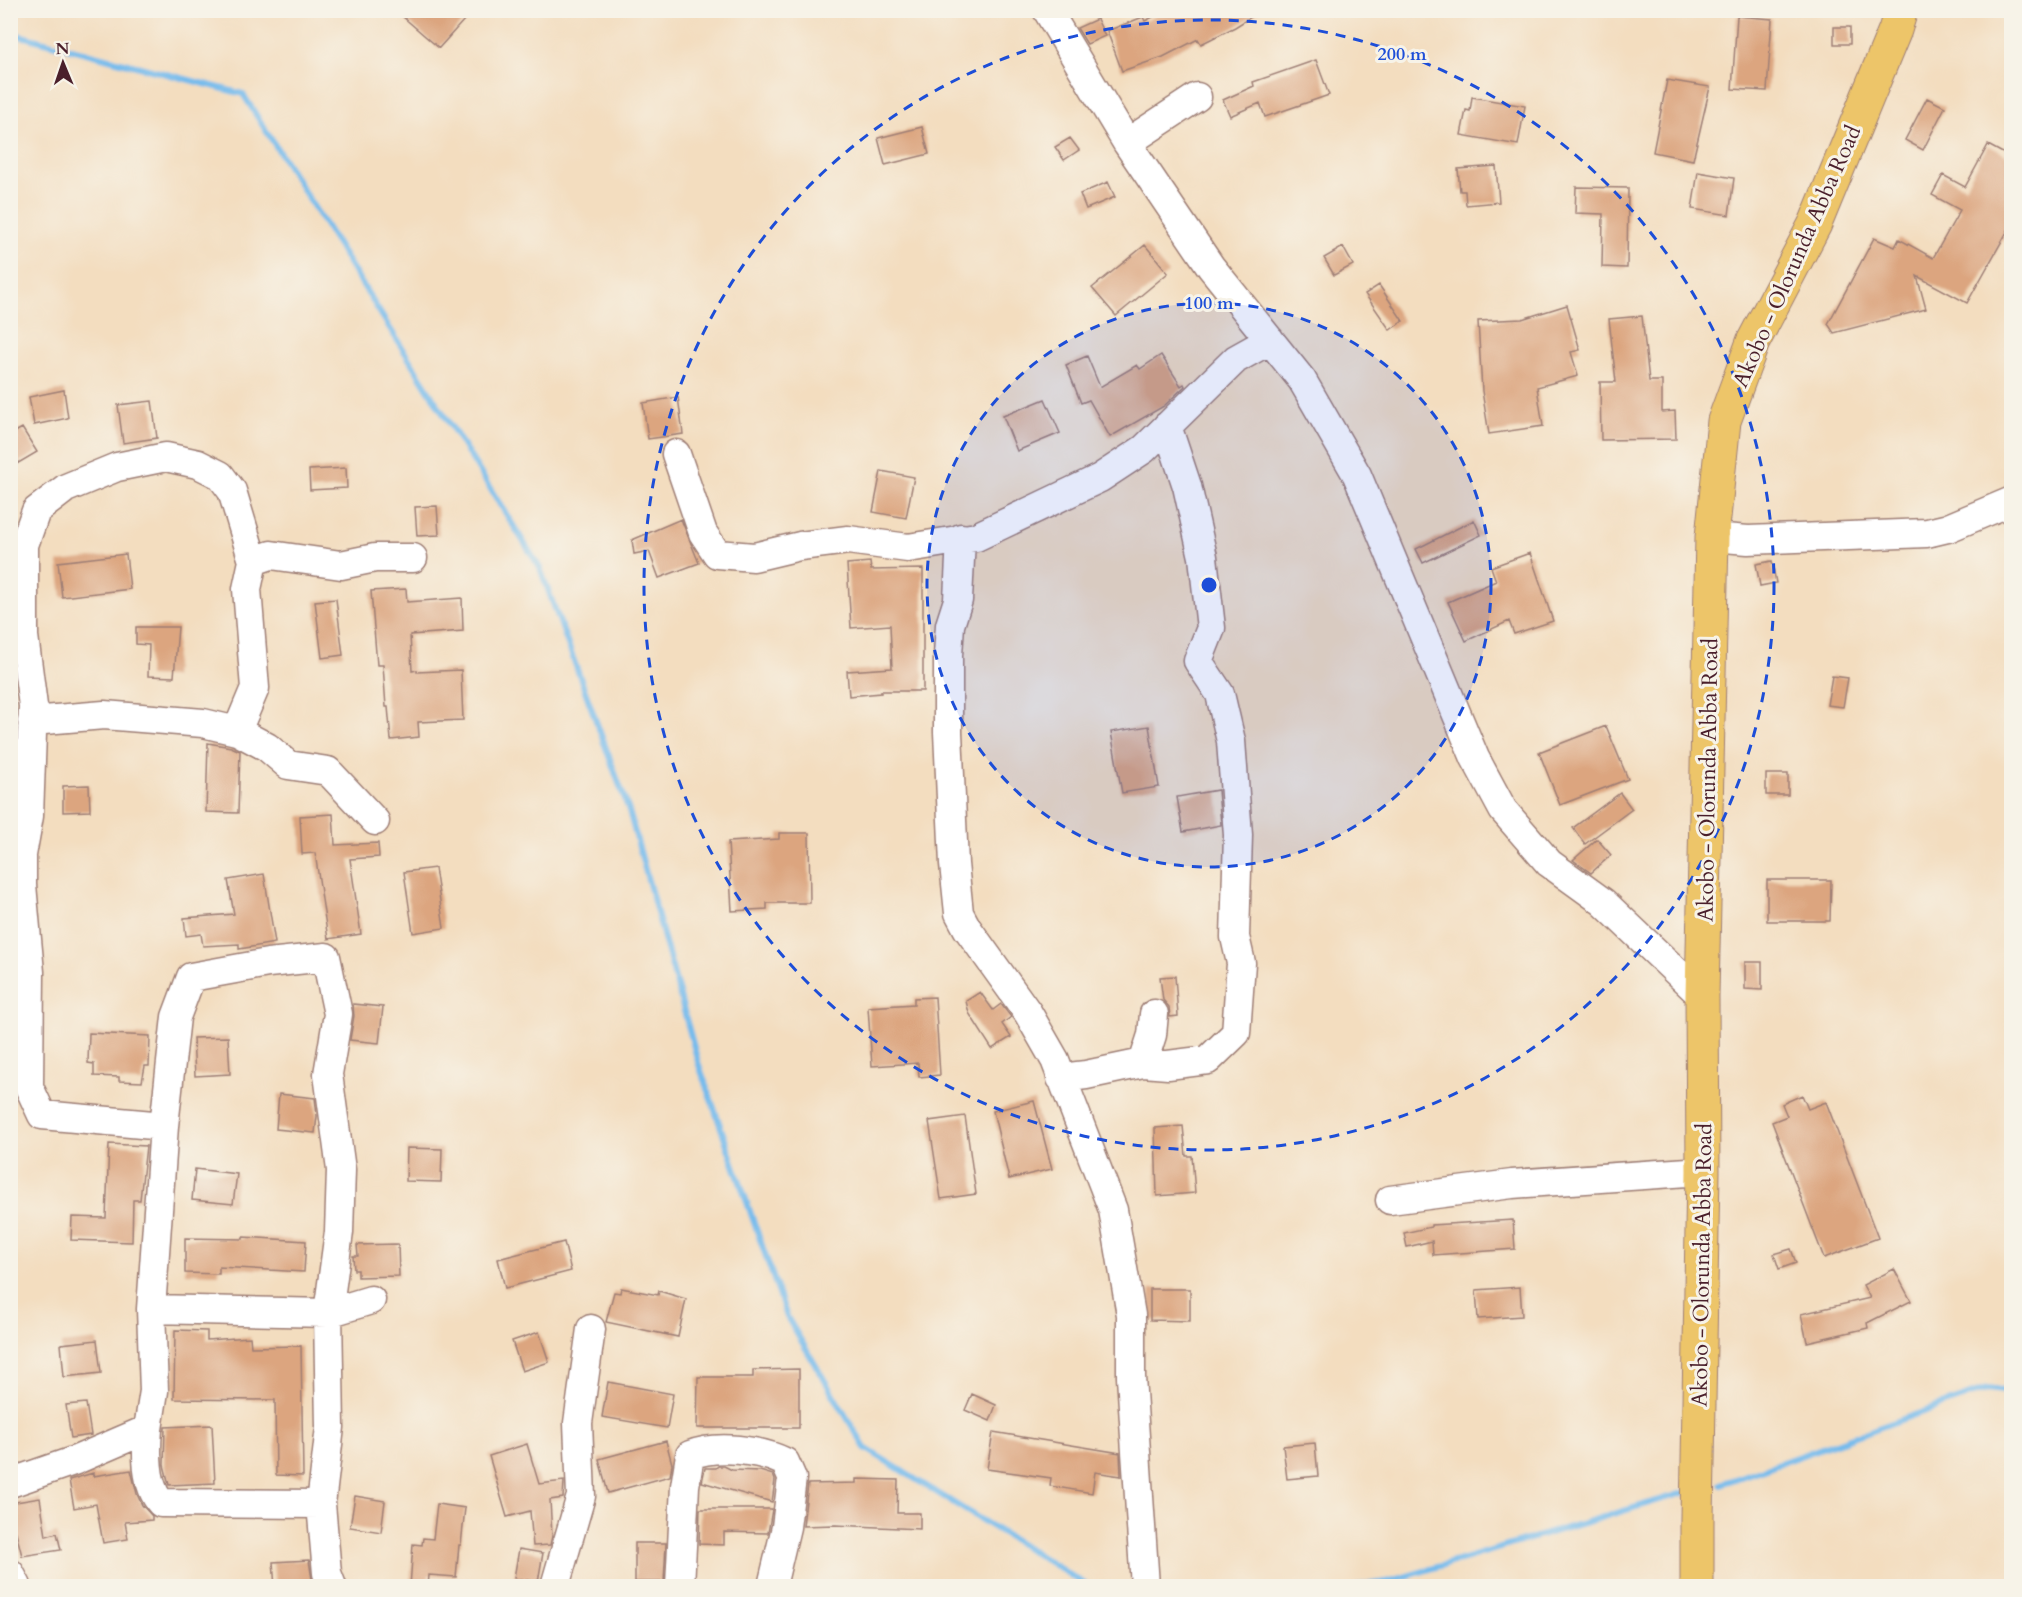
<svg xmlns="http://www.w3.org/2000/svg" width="2022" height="1597" viewBox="0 0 2022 1597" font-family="Cardo,serif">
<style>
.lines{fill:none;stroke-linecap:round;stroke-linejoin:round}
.stream{stroke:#76bbec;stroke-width:6}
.building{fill:#dca57f}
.minor-casing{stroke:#9e7e75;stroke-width:31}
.major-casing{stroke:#9e7e75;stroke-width:35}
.minor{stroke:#fff;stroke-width:28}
.major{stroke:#edc569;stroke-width:33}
.ring{fill:none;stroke:#1d4ed8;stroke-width:3;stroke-dasharray:10 8}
.labels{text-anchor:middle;stroke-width:6;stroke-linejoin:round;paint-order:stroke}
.street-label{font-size:22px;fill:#4a1f2b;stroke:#f7f3e8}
.centre{fill:#1d4ed8;stroke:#f7f3e8;stroke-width:3}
.ring-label{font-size:18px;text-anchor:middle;font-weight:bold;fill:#1d4ed8;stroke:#f7f3e8;stroke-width:6;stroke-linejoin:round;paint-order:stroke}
</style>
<rect width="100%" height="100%" fill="#f7f3e8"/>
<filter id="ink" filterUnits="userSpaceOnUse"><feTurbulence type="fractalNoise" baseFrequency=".0167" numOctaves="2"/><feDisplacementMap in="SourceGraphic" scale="12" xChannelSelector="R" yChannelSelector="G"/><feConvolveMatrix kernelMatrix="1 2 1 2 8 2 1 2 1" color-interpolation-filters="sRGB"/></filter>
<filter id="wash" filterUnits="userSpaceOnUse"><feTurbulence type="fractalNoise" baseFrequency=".008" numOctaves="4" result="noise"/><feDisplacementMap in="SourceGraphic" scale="24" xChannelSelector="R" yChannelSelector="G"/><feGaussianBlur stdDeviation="1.35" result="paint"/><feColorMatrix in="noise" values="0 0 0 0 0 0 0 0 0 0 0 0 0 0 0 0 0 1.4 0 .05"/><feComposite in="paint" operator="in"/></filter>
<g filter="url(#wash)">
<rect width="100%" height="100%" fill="#f3ddbf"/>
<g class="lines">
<path class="stream" d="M 10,33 L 243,94 L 540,568 L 629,811 L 698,1062 L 787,1317 L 865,1448 L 1088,1586
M 1721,1484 L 1987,1389 L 2012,1392
M 1359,1586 L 1387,1582 L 1683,1493"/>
</g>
<g id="blocks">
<path class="building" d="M 395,10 L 473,10 L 439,48 Z
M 1167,10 L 1262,10 L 1235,27 L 1201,44 L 1198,39 L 1163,57 L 1122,71 L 1107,31 L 1143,17 L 1145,21 Z
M 1737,16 L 1772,19 L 1767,91 L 1732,89 Z
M 1097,19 L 1105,36 L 1087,44 L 1077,28 Z
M 1834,27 L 1850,27 L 1850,44 L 1834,44 Z
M 1316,60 L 1329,95 L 1265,117 L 1260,103 L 1230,116 L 1223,100 L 1254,86 L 1253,82 Z
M 1667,80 L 1710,87 L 1693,160 L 1653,152 Z
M 1472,97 L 1525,106 L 1518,145 L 1461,135 L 1466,110 L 1470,111 Z
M 1927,98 L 1945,107 L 1923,150 L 1905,140 Z
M 922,127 L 929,154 L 885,165 L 878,138 Z
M 1070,138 L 1079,150 L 1064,160 L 1055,147 Z
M 1988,145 L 2012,158 L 2012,223 L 1967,303 L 1917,276 L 1926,309 L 1834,333 L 1828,324 L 1874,238 L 1895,247 L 1899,239 L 1933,258 L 1960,210 L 1932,195 L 1943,175 L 1965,187 Z
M 1496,166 L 1499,202 L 1466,205 L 1465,191 L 1460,191 L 1458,169 Z
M 1698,172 L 1734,178 L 1729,215 L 1692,209 Z
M 1108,182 L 1115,197 L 1086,209 L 1080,194 Z
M 1576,187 L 1628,188 L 1627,268 L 1602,267 L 1603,214 L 1575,213 Z
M 1145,245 L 1168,273 L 1116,316 L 1092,288 Z
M 1343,247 L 1353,265 L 1334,275 L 1324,258 Z
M 1379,285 L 1403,321 L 1390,330 L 1365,294 Z
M 1567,305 L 1580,350 L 1571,352 L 1578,376 L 1537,387 L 1543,426 L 1489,434 L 1482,391 L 1478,321 L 1522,319 Z
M 1642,316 L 1649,381 L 1662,381 L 1662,412 L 1675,411 L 1676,439 L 1601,440 L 1600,382 L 1616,382 L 1609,319 Z
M 1161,355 L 1181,386 L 1184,384 L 1185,386 L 1164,406 L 1110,437 L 1089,400 L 1081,403 L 1066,365 L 1087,356 L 1100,387 L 1137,365 L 1140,369 Z
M 64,390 L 68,418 L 34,425 L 29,397 Z
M 678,397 L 683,434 L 648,439 L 643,403 Z
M 1045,399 L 1060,433 L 1017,451 L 1003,416 Z
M 152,401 L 157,438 L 123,443 L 118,405 Z
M 22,428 L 37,452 L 10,468 L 10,435 Z
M 346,468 L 347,488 L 310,490 L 309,470 Z
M 881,471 L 914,477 L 906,518 L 873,512 Z
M 437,506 L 439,535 L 417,536 L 415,507 Z
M 681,519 L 699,563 L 659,578 L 649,551 L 634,554 L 632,540 Z
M 1474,520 L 1481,535 L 1423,563 L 1416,549 Z
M 1530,553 L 1553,621 L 1514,634 L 1509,621 L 1466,641 L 1448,602 L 1496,581 L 1491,567 Z
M 126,554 L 130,589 L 62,597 L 58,562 Z
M 1772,561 L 1776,583 L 1760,586 L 1756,564 Z
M 870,562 L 871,570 L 923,569 L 923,691 L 881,691 L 881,693 L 849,696 L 847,671 L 892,668 L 890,625 L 851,628 L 847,564 Z
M 406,589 L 407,602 L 462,598 L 463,631 L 410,635 L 412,671 L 417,670 L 417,672 L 461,670 L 463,720 L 418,722 L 419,737 L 391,740 L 388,707 L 386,707 L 383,665 L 377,665 L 371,591 Z
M 336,599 L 343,655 L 322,658 L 315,601 Z
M 136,627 L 178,627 L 174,677 L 148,676 L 149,645 L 136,644 Z
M 1832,676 L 1848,678 L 1843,707 L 1827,705 Z
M 1149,726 L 1159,787 L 1122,793 L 1111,732 Z
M 1606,726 L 1628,779 L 1560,805 L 1539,752 Z
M 208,743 L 231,747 L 240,751 L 238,813 L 206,812 Z
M 1766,774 L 1788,774 L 1788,795 L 1766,795 Z
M 89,785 L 90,811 L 63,812 L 63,786 Z
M 1218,790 L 1221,825 L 1183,832 L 1177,797 Z
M 1620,793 L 1632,809 L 1585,844 L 1573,828 Z
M 333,814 L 335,845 L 378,843 L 379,857 L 350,859 L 361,934 L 328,939 L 315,853 L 302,854 L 300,816 Z
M 779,833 L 809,833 L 810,903 L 767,903 L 767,909 L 732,911 L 728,842 L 779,839 Z
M 1597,839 L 1611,855 L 1591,873 L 1573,860 Z
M 435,868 L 444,928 L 413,933 L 404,872 Z
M 264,874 L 275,943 L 239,949 L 239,944 L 203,946 L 201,934 L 186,936 L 184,918 L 234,914 L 228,880 Z
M 1767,880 L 1831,880 L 1830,921 L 1767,921 Z
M 1745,962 L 1762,962 L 1762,990 L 1745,989 Z
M 1175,976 L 1178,1016 L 1170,1017 L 1169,1007 L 1163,1000 L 1160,977 Z
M 980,992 L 993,1010 L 1001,1004 L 1011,1017 L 1002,1024 L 1011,1037 L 992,1049 L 969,1013 L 966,1001 Z
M 935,997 L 940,1075 L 919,1077 L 918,1063 L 872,1066 L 868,1007 L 914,1004 L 914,998 Z
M 353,1004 L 383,1007 L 379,1043 L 350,1040 L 354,1016 Z
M 89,1033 L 150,1036 L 149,1066 L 145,1066 L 142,1082 L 119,1081 L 119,1077 L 94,1076 L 94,1064 L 88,1063 Z
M 228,1037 L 230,1074 L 195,1076 L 193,1038 Z
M 279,1094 L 315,1098 L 317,1116 L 315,1133 L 276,1129 Z
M 1802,1095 L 1808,1109 L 1826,1102 L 1878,1238 L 1824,1258 L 1772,1122 L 1787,1116 L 1782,1104 Z
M 1034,1101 L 1052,1169 L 1009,1179 L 993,1111 Z
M 965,1116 L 976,1194 L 941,1199 L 929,1121 Z
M 1183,1126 L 1186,1156 L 1192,1156 L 1195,1193 L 1157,1196 L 1155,1128 Z
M 109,1144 L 146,1146 L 140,1200 L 133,1200 L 132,1242 L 71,1240 L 72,1217 L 106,1218 Z
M 407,1148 L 442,1149 L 441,1182 L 406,1181 Z
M 195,1169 L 237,1174 L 233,1204 L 192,1200 Z
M 1513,1220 L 1515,1249 L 1433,1255 L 1432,1241 L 1407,1247 L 1404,1233 L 1431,1227 L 1431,1225 Z
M 243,1237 L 306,1241 L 304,1272 L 219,1267 L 219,1274 L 185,1273 L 185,1238 L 243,1239 Z
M 564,1242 L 571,1271 L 505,1288 L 498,1259 Z
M 398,1244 L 399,1276 L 358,1277 L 358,1270 L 354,1270 L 353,1256 L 358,1256 L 357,1245 Z
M 1791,1249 L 1796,1263 L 1779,1269 L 1774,1254 Z
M 1894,1269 L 1911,1301 L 1867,1323 L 1868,1328 L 1807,1342 L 1801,1314 L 1870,1298 L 1863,1285 Z
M 1520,1287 L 1522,1316 L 1478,1319 L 1476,1290 Z
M 621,1288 L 658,1295 L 659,1291 L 686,1299 L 678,1337 L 606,1322 L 614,1292 L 620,1293 Z
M 1150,1289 L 1190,1289 L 1190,1321 L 1150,1320 Z
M 175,1330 L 207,1331 L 207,1340 L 250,1337 L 251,1347 L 301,1346 L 303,1476 L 276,1475 L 275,1400 L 174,1399 Z
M 539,1332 L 549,1362 L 522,1371 L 512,1341 Z
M 97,1340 L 101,1373 L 64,1377 L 61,1344 Z
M 799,1369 L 799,1428 L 697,1428 L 698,1377 L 753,1377 L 753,1370 Z
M 608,1382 L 673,1394 L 667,1428 L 602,1417 Z
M 972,1394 L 996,1405 L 990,1421 L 965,1410 Z
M 86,1403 L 91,1435 L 71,1438 L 66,1405 Z
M 212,1425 L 215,1483 L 169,1485 L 164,1465 L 165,1427 Z
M 993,1432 L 1120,1453 L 1121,1476 L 1095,1472 L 1092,1493 L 1050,1486 L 1051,1478 L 987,1469 Z
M 666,1441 L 672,1464 L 670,1476 L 608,1493 L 599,1459 Z
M 1315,1443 L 1318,1476 L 1287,1479 L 1283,1446 Z
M 527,1444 L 539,1484 L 564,1481 L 563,1498 L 550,1500 L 552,1536 L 550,1545 L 533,1546 L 530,1511 L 507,1517 L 489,1456 Z
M 718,1466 L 724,1466 L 732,1470 L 760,1471 L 773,1475 L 775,1480 L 772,1502 L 702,1482 L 705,1468 L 716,1468 Z
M 131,1470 L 137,1494 L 142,1505 L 152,1516 L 152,1520 L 125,1522 L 128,1539 L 103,1543 L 96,1504 L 74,1508 L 69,1480 L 93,1473 L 93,1476 Z
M 856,1479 L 898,1480 L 897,1513 L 920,1513 L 920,1529 L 835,1525 L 803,1526 L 808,1484 L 856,1483 Z
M 355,1496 L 385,1501 L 381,1532 L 350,1527 Z
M 40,1498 L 46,1536 L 57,1533 L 61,1550 L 22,1556 L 16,1532 L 10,1532 L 10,1503 Z
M 437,1504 L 465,1508 L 461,1545 L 459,1545 L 456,1577 L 429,1575 L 428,1587 L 410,1587 L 413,1544 L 422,1545 L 423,1538 L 433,1539 Z
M 700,1509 L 772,1509 L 768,1533 L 724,1532 L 724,1545 L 699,1544 Z
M 635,1543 L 666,1543 L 664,1582 L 635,1582 Z
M 519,1549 L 543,1553 L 538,1582 L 514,1578 Z
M 309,1560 L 313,1587 L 275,1587 L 273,1562 Z"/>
</g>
</g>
<g filter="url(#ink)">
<use href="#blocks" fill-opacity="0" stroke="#9e7e75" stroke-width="1.5"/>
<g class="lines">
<g class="minor-casing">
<path id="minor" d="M 1047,10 L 1127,143 L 1211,267 L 1302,380 L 1357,475 L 1475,758 L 1503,810 L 1549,863 L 1603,902 L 1702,996
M 1127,143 L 1197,97
M 676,454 L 703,533 L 717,554 L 754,557 L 800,546 L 848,540 L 908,548 L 976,537 L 1100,478 L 1144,449 L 1236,359 L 1270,340
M 1712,537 L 1748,540 L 1927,533 L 1948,528 L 2012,501
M 961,538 L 958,600 L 950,625 L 948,655 L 948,732 L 954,864 L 959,913 L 967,928 L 1028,1013 L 1055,1060 L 1113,1210 L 1131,1315 L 1131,1377 L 1145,1586
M 253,561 L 271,555 L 341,565 L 375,558 L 413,558
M 32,721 L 104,715 L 203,723 L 237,731 L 267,747 L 288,765 L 328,771 L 375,821
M 10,886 L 22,885 L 22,855 L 29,816 L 33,706 L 24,636 L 24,545 L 36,511 L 66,488 L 117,467 L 166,457 L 198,464 L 220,475 L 232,491 L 253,561 L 247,589 L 255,688 L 237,731
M 1143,1063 L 1168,1065 L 1208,1060 L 1236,1033 L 1241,963 L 1235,937 L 1238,835 L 1231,741 L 1220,694 L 1198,661 L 1211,628 L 1203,557 L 1187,486 L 1167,426
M 1061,1078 L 1086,1075 L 1143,1063 L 1152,1035 L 1154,1014
M 164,1126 L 176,1017 L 191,977 L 268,963 L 326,957 L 338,1014 L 328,1074 L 341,1170 L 339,1232 L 328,1313 L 330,1427 L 321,1504
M 1390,1200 L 1512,1184 L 1703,1171
M 151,1309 L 328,1313 L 371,1300
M 148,1429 C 146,1452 145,1485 161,1503 L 321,1504 L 327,1573 L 332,1586
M 10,1483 L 76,1460 L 148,1429 L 154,1391 L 151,1309 L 164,1126 L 42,1115 L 29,1087 L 30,972 L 22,885
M 10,1573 L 17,1586
M 555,1586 L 581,1496 L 578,1423 L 591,1329
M 680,1586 L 685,1486 L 690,1455 C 717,1444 760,1450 785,1462 L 792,1478 L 786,1527 L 772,1586"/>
</g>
<g class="major-casing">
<path id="major" d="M 1697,1586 L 1697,1519 L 1703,1171 L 1702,996 L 1712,537 L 1724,421 L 1753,342 L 1815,224 L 1895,30 L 1901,10"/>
</g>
<use href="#minor" class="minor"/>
<use href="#major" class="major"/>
</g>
</g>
<circle cx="1209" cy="585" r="282" fill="#1d4ed8" fill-opacity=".12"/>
<g class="ring">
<circle cx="1209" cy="585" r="282"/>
<circle cx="1209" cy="585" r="565"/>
</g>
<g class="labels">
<g class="street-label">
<text transform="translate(1796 256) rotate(-66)" y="8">Akobo - Olorunda Abba Road</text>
<text transform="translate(1707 780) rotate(-89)" y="8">Akobo - Olorunda Abba Road</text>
<text transform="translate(1701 1265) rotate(-89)" y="8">Akobo - Olorunda Abba Road</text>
</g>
</g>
<circle cx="1209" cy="585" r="9" class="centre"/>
<g class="ring-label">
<text x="1402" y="60">200 m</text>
<text x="1209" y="309">100 m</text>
</g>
<rect width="2022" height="1597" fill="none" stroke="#f7f3e8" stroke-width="36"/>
<g transform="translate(63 63) rotate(358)" stroke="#f7f3e8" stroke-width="4.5" paint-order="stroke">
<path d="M0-4.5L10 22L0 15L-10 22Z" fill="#4a1f2b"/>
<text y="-9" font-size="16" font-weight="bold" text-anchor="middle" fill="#4a1f2b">N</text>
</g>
</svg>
